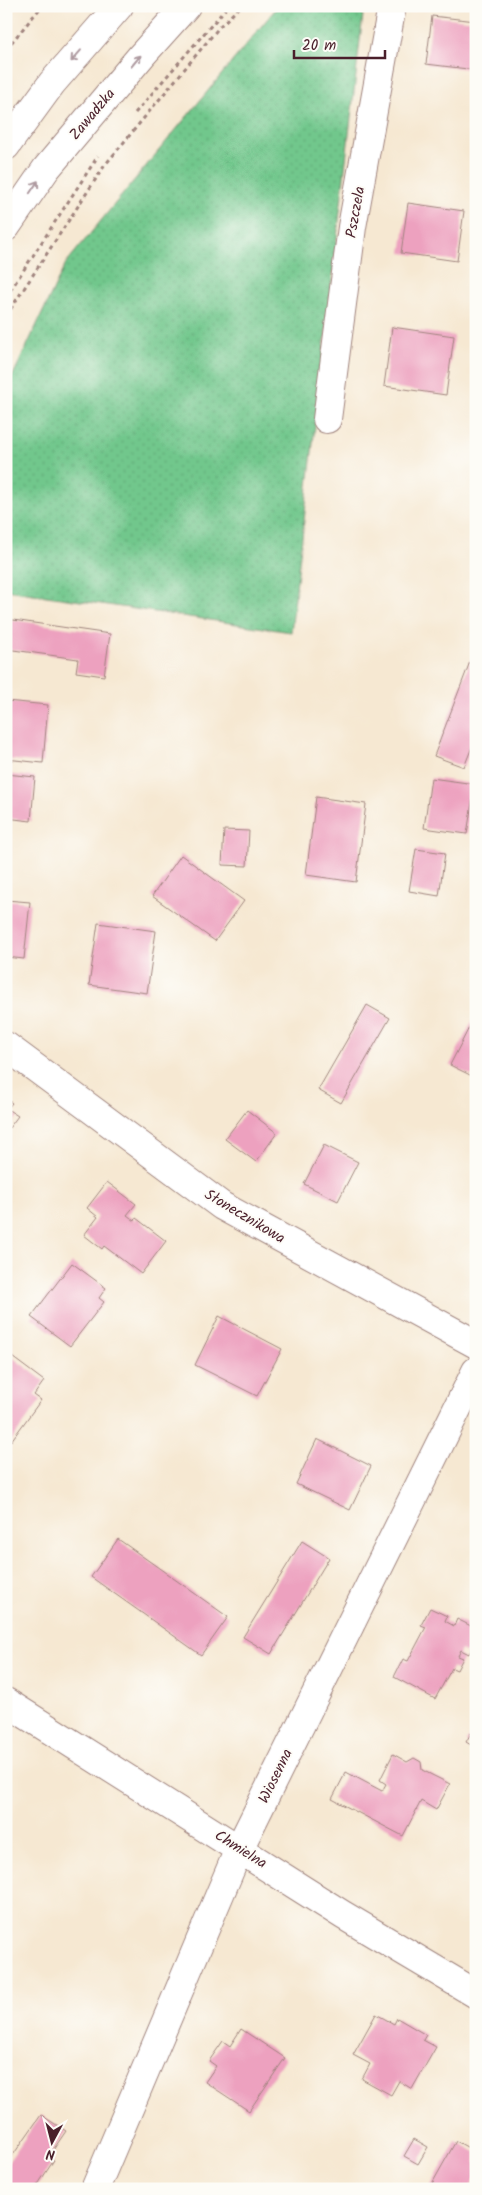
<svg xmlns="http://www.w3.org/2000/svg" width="482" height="2195" viewBox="0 0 482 2195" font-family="Kalam,sans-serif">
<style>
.green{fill:url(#green-dots);stroke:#5e735c}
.building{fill:#eda1bf}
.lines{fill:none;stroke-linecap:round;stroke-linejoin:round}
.street-casing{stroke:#a0847e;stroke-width:30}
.secondary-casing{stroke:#a0847e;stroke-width:30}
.path{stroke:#a0847e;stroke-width:3;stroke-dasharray:4 4;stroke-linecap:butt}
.street{stroke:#fff;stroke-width:28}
.secondary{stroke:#fff;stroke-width:28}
.oneway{stroke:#ae9aa0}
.labels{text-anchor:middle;stroke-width:4;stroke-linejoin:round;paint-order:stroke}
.street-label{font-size:15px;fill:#4a1f2b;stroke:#fdfcf7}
</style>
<defs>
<pattern id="green-dots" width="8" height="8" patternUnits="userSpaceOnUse" patternTransform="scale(1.25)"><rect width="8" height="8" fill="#71c78c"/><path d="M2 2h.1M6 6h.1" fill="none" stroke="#63aa79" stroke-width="1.8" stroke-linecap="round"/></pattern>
</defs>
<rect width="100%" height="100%" fill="#fdfcf7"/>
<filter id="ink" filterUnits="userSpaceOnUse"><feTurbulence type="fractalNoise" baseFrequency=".02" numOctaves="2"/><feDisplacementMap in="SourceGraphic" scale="10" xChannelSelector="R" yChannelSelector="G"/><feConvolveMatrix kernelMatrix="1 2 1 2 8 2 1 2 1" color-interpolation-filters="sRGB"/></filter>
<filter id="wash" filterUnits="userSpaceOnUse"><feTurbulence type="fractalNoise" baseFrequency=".0096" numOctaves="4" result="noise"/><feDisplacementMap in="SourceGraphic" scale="20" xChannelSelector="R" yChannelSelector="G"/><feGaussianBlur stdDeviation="1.12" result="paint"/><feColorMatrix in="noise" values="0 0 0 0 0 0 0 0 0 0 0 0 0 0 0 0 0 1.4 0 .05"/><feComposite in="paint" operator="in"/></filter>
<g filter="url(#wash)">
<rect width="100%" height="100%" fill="#f6e8d2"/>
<path class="green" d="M 278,6 L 364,6 L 291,632 L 6,590 L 6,390 L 66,263 Z"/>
<g id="blocks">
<path class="building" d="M 432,16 L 476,21 L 476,70 L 426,64 Z
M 408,203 L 464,211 L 457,261 L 401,253 Z
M 392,327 L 454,336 L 446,395 L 384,386 Z
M 6,619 L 110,634 L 104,676 L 76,672 L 78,659 L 6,649 Z
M 476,646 L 476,737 L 464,767 L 434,756 Z
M 6,701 L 48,705 L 43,763 L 6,759 Z
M 6,774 L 35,777 L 31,821 L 6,818 Z
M 431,778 L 475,784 L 467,834 L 424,828 Z
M 316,797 L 366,804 L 356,882 L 306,875 Z
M 224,830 L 249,831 L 247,866 L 222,865 Z
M 416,849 L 445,853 L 439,896 L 409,891 Z
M 181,855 L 244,901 L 215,941 L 152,896 Z
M 6,900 L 30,902 L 24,959 L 6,957 Z
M 98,923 L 156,931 L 147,993 L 89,985 Z
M 367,1005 L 390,1018 L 341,1103 L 318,1090 Z
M 476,1014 L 476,1078 L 450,1065 Z
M 6,1099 L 12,1103 L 7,1109 L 18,1116 L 6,1132 Z
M 247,1110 L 277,1133 L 256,1162 L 225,1139 Z
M 324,1145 L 358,1162 L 338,1201 L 304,1184 Z
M 107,1182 L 136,1204 L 127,1215 L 135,1221 L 136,1218 L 166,1241 L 141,1274 L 104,1246 L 102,1249 L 84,1235 L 98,1217 L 87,1208 Z
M 72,1263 L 106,1288 L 99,1298 L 104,1302 L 70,1346 L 31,1317 Z
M 219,1316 L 282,1349 L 257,1396 L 195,1365 Z
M 12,1357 L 44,1381 L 34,1395 L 41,1400 L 11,1441 L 6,1437 L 6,1365 Z
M 317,1439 L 371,1466 L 350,1510 L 296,1484 Z
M 118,1539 L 228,1617 L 201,1655 L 91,1577 Z
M 302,1541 L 329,1558 L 271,1654 L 243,1637 Z
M 430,1608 L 447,1616 L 445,1621 L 454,1626 L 457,1619 L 473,1627 L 476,1636 L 476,1640 L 469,1654 L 461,1650 L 458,1656 L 463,1658 L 457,1670 L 452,1668 L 435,1699 L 394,1677 L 403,1659 L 408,1661 L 426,1627 L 421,1625 Z
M 471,1733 L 476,1736 L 476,1748 L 466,1742 Z
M 393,1754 L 407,1762 L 414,1758 L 421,1762 L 422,1770 L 450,1784 L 436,1810 L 421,1801 L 403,1836 L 332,1799 L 346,1772 L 382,1791 L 386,1784 L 380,1780 Z
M 376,2014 L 394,2024 L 397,2018 L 426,2035 L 423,2040 L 436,2047 L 412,2089 L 399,2081 L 391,2095 L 362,2079 L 370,2064 L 353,2055 Z
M 241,2029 L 285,2058 L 249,2111 L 205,2082 L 216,2066 L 209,2061 L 223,2041 L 230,2046 Z
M 41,2115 L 66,2131 L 49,2156 L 54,2160 L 35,2189 L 14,2189 L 6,2183 L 6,2165 Z
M 414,2139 L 428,2147 L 418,2164 L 404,2156 Z
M 456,2141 L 476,2152 L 476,2177 L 469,2189 L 429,2189 Z"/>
</g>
</g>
<g filter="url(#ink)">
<use href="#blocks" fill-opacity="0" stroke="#a0847e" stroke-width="1"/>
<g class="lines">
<g class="street-casing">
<path id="street" d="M 327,419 L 352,227 L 392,6
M 6,1046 L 222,1206 L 476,1344
M 6,1702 L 343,1915 L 476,1994
M 95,2189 L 239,1849 L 476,1371"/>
</g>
<g class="secondary-casing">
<path id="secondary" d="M 6,146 L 52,83 L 119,6
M 6,227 L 46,169 L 142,55 L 186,6"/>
</g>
<path class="path" d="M 6,49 L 42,6
M 135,113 L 228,6
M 6,297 L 98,156
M 6,316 L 105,165 L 221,25 L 241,6"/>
<use href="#street" class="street"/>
<use href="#secondary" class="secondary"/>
</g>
<defs><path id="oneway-shaft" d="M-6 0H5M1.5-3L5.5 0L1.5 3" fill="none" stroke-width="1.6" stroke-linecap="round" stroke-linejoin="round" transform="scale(1.25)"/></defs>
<g class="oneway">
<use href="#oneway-shaft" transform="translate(76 56) rotate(131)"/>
<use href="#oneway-shaft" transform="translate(136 61) rotate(-50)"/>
<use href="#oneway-shaft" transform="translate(34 187) rotate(-56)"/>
</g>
</g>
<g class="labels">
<g class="street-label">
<text transform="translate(92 114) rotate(-50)" y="5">Zawadzka</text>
<text transform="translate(355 212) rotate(-80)" y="5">Pszczela</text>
<text transform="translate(245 1216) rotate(31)" y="5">Słonecznikowa</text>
<text transform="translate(275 1776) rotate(-64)" y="5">Wiosenna</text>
<text transform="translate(241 1849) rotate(32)" y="5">Chmielna</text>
</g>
</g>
<rect width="482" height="2195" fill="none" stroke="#fdfcf7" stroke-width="25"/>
<g transform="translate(52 2142) rotate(187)" stroke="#fdfcf7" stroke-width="4" paint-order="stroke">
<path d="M0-4L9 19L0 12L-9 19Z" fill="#4a1f2b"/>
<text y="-8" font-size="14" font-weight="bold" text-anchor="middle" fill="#4a1f2b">N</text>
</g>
<path d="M294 50v8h91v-8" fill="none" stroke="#4a1f2b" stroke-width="2.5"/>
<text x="302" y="50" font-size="15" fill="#4a1f2b" stroke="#fdfcf7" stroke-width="4" paint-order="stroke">20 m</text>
</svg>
